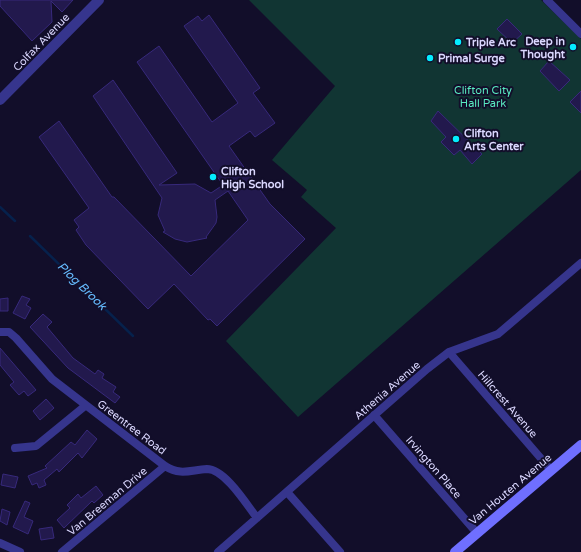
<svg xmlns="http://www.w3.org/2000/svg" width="581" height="552" viewBox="0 0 581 552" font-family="'Varela Round',sans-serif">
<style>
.green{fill:#113533}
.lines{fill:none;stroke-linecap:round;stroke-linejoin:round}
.stream{stroke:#06214c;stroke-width:2.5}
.building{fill:#22194d;stroke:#37297b}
.minor{stroke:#36358d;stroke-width:8}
.tertiary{stroke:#36358d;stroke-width:10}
.secondary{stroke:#6f6fff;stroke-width:10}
.poi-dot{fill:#04edff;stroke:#120e2a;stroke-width:1.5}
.labels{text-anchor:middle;stroke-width:4;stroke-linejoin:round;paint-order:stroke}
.poi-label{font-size:11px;font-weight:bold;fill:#dbd8ff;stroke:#120e2a;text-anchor:start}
.street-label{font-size:11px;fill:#dbd8ff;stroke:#120e2a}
.park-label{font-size:11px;fill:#59eac1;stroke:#120e2a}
.water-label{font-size:12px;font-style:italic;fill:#66bcff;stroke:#120e2a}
</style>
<rect width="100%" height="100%" fill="#120e2a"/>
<path class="green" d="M 249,0 L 541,0 L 581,39 L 581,170 L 298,417 L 226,341 L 336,228 L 301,197 L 307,190 L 272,160 L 335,86 Z"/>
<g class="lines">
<path class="stream" d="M 0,207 L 15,221
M 30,236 L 133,336"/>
</g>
<path class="building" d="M 0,0 L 73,0 L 62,12 L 51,1 L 52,22 L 32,41 L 0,6 Z
M 209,15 L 260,88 L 253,93 L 275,123 L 255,137 L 250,131 L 229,146 L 270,204 L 305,239 L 217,326 L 210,319 L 208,320 L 174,284 L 148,309 L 86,245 L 76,230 L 79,227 L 74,220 L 89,208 L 39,137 L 59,121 L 112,197 L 114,197 L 191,276 L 248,220 L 228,191 L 215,200 L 217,217 L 216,223 L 206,237 L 207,238 L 187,242 L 175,239 L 163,232 L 165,231 L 158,215 L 162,198 L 93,96 L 113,80 L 177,173 L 159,185 L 195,184 L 211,193 L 223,185 L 137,62 L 159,46 L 212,122 L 238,103 L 184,26 L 198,16 L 202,21 Z
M 507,19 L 522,34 L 512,43 L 497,29 Z
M 549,61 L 570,80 L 559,91 L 540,71 Z
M 581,91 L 581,113 L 570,102 Z
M 438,111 L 482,154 L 472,164 L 460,150 L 454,155 L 441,142 L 446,137 L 431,121 Z
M 22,296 L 30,299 L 26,305 L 31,308 L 25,319 L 13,313 Z
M 8,298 L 8,311 L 0,311 L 0,299 Z
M 43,314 L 52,322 L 47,327 L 73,358 L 95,374 L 98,370 L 104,374 L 102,378 L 116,387 L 113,392 L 120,397 L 115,403 L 68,368 L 30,327 Z
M 0,348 L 36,390 L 28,396 L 24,391 L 19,395 L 10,385 L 14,382 L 0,365 Z
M 46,399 L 54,408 L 40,420 L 33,411 Z
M 87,430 L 97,439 L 82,458 L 78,453 L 59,472 L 57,469 L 44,480 L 46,485 L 39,488 L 37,483 L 32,485 L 28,476 L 47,468 L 45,466 L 71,442 L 75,445 Z
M 3,474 L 18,477 L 15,488 L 1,485 Z
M 96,486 L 103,495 L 94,503 L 92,501 L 64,528 L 57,520 L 70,508 L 67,505 L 78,494 L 81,498 Z
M 25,501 L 30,503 L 24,517 L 33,521 L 28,534 L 13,527 Z
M 2,509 L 10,512 L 7,525 L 0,521 Z
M 52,527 L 54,538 L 41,540 L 39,529 Z"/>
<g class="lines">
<path class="minor" d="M 547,0 L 581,34
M 0,332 L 9,332 L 16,338 L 52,379 L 165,466 C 181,476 190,470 207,469 C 225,469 247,505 257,518
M 449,352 L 551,470
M 374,415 L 477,533
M 15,448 L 36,446 L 85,406
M 287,492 L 340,552
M 0,543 L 20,552
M 62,552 L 165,466
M 218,552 L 427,369 L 449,352 L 498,334 L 581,263"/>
<path class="tertiary" d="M 0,100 L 99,0"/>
<path class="secondary" d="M 455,552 L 581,445"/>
</g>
<g class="poi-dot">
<circle cx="458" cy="42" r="4"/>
<circle cx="573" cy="47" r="4"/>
<circle cx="430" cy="58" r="4"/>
<circle cx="456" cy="139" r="4"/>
<circle cx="213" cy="177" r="4"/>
</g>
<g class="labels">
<g class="poi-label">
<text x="565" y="45" text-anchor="end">Deep in<tspan x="565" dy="13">Thought</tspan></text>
<text x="466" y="46">Triple Arc</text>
<text x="438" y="62">Primal Surge</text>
<text x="464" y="137">Clifton<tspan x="464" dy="13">Arts Center</tspan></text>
<text x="221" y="175">Clifton<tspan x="221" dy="13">High School</tspan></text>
</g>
<g class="street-label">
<text transform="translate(41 42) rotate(-46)" y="4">Colfax Avenue</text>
<text transform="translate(387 390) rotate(-41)" y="4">Athenia Avenue</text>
<text transform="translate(508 404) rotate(49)" y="4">Hillcrest Avenue</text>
<text transform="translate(132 427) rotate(37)" y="4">Greentree Road</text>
<text transform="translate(434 467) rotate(49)" y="4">Irvington Place</text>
<text transform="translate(510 489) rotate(-40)" y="4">Van Houten Avenue</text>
<text transform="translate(107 501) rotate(-40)" y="4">Van Breeman Drive</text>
</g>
<g class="park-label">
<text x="483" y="94">Clifton City<tspan x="483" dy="13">Hall Park</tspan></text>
</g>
<g class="water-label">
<text transform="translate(82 286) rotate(44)" y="4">Plog Brook</text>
</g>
</g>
</svg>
